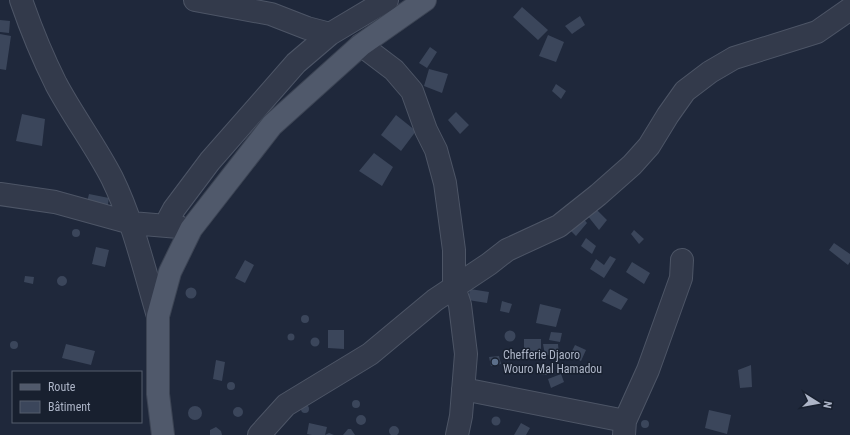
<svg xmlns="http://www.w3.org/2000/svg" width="850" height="435" viewBox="0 0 850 435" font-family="'Roboto Condensed',sans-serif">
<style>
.building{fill:#3b465b}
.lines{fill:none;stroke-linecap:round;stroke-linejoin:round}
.minor-casing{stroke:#4d5566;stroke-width:24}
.major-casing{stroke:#3c4454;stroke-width:24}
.minor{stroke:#333a4b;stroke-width:22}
.major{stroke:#50596b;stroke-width:22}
.service-dot{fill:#5c6f8a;stroke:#18202f;stroke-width:1.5}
.labels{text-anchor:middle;stroke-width:3;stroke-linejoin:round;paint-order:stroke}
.poi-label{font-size:12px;fill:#adb5c7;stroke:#18202f;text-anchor:start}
</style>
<rect width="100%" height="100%" fill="#1f283b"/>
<path class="building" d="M 522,7 L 548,30 L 538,40 L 513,17 Z
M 580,16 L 585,25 L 572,34 L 565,26 Z
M 0,20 L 10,21 L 9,33 L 0,32 Z
M 0,34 L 11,36 L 6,70 L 0,69 Z
M 548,35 L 564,42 L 556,62 L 539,56 Z
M 430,47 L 437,52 L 427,68 L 419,63 Z
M 429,69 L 448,74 L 442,93 L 424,86 Z
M 556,84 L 566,91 L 561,99 L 552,91 Z
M 456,112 L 469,125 L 460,134 L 448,120 Z
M 22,114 L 45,119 L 42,146 L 16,141 Z
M 396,115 L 416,131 L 401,151 L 381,135 Z
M 374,153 L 393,167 L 382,186 L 359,171 Z
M 89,194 L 109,198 L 107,210 L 86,206 Z
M 594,207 L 607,220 L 599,230 L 587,215 Z
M 582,217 L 587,223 L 576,236 L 571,231 Z
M72 233a4 4 0 1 1 8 0a4 4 0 1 1-8 0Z
M 634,230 L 644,239 L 639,244 L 631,234 Z
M 586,238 L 596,246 L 592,254 L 581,246 Z
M 834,243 L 850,254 L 850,262 L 848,265 L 829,250 Z
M 96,247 L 109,250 L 105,267 L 92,264 Z
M 610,256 L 616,259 L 604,278 L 590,269 L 596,259 L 604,265 Z
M 245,260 L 254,265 L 245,283 L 235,278 Z
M 632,262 L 650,273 L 644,284 L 626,272 Z
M 25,276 L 34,277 L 33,284 L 24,282 Z
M57 281a5 5 0 1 1 10 0a5 5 0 1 1-10 0Z
M185.5 293a5.5 5.5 0 1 1 11 0a5.5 5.5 0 1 1-11 0Z
M 470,289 L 489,292 L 487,303 L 468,300 Z
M 610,289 L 628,299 L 621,310 L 602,301 Z
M 502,301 L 512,304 L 509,313 L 500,311 Z
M 540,304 L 561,309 L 556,327 L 536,323 Z
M301 319a4 4 0 1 1 8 0a4 4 0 1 1-8 0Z
M 328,330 L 344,330 L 344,349 L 328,348 Z
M504.5 336a5.5 5.5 0 1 1 11 0a5.5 5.5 0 1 1-11 0Z
M 551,332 L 562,333 L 560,342 L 549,340 Z
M287.5 337a3.5 3.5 0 1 1 7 0a3.5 3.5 0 1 1-7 0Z
M310.5 342a4.5 4.5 0 1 1 9 0a4.5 4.5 0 1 1-9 0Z
M 524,339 L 541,339 L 541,355 L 524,355 Z
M10 345a4 4 0 1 1 8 0a4 4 0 1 1-8 0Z
M 66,344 L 95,351 L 91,365 L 62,358 Z
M 543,344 L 558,344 L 559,356 L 545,355 Z
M 575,345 L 586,350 L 581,361 L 570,355 Z
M 499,356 L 501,364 L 491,366 L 489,357 Z
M 216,360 L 225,362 L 222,381 L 213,379 Z
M 539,365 L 548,365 L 547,375 L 538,374 Z
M 751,365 L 752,387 L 740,388 L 738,370 Z
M 561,374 L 564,382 L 551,388 L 548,379 Z
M227 386a4 4 0 1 1 8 0a4 4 0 1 1-8 0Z
M352 404a4 4 0 1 1 8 0a4 4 0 1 1-8 0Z
M301 409a4 4 0 1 1 8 0a4 4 0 1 1-8 0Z
M188 413a7 7 0 1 1 14 0a7 7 0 1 1-14 0Z
M233 412a5 5 0 1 1 10 0a5 5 0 1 1-10 0Z
M 709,410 L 731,415 L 727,434 L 705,428 Z
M356 420a5 5 0 1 1 10 0a5 5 0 1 1-10 0Z
M491.5 421a4.5 4.5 0 1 1 9 0a4.5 4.5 0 1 1-9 0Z
M641 424a4 4 0 1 1 8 0a4 4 0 1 1-8 0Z
M 309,423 L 327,427 L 325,435 L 329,433 L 334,435 L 312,435 L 307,434 Z
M 521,423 L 530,428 L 526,435 L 514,435 Z
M389 431a5 5 0 1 1 10 0a5 5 0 1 1-10 0Z
M 216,427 L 221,431 L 222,435 L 210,435 L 210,430 Z
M 348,429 L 351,429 L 355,435 L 343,435 Z"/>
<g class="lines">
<g class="minor-casing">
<path id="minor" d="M 21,0 C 31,29 42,56 56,84 C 73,116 95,145 112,178 C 133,221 144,269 158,316
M 195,0 L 271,14 L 307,28 L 330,34
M 361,45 L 394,70 L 412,91 L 426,130 L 436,150 L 445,183 L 454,250 L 454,287 L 460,305 L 466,354 L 461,416 L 457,435
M 0,194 L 55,202 L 131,223 L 179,227
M 166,224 L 174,209 L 210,161 L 296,63 L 330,34 L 387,0
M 463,389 L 625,421
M 259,435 L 286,405 L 370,354 L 435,300 L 489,264 L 507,250 L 559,226 L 598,195 L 632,165 L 649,146 L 668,115 L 685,91 L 710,72 L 734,58 L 817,32 L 850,9
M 624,435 L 625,421 L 648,370 L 681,278 L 682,260"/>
</g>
<g class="major-casing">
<path id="major" d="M 163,435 L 158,394 L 158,316 L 170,272 L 191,229 L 272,125 L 361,45 L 425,0"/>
</g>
<use href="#minor" class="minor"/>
<use href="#major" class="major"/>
</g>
<circle class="service-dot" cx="495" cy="362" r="4"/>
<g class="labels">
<g class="poi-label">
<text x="503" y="359">Chefferie Djaoro<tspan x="503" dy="14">Wouro Mal Hamadou</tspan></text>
</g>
</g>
<rect x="12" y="371" width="130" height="52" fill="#18202f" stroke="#545c6c"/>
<rect x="20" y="384" width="20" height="6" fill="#50596b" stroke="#545c6c"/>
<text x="48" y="391" font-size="12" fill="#adb5c7">Route</text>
<rect x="20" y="401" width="20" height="12" fill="#3b465b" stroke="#545c6c"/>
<text x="48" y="411" font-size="12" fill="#adb5c7">Bâtiment</text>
<g transform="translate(818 403) rotate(101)" stroke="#18202f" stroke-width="3" paint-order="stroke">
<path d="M0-3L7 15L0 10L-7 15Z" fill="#adb5c7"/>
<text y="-6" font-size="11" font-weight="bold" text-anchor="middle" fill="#adb5c7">N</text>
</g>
</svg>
